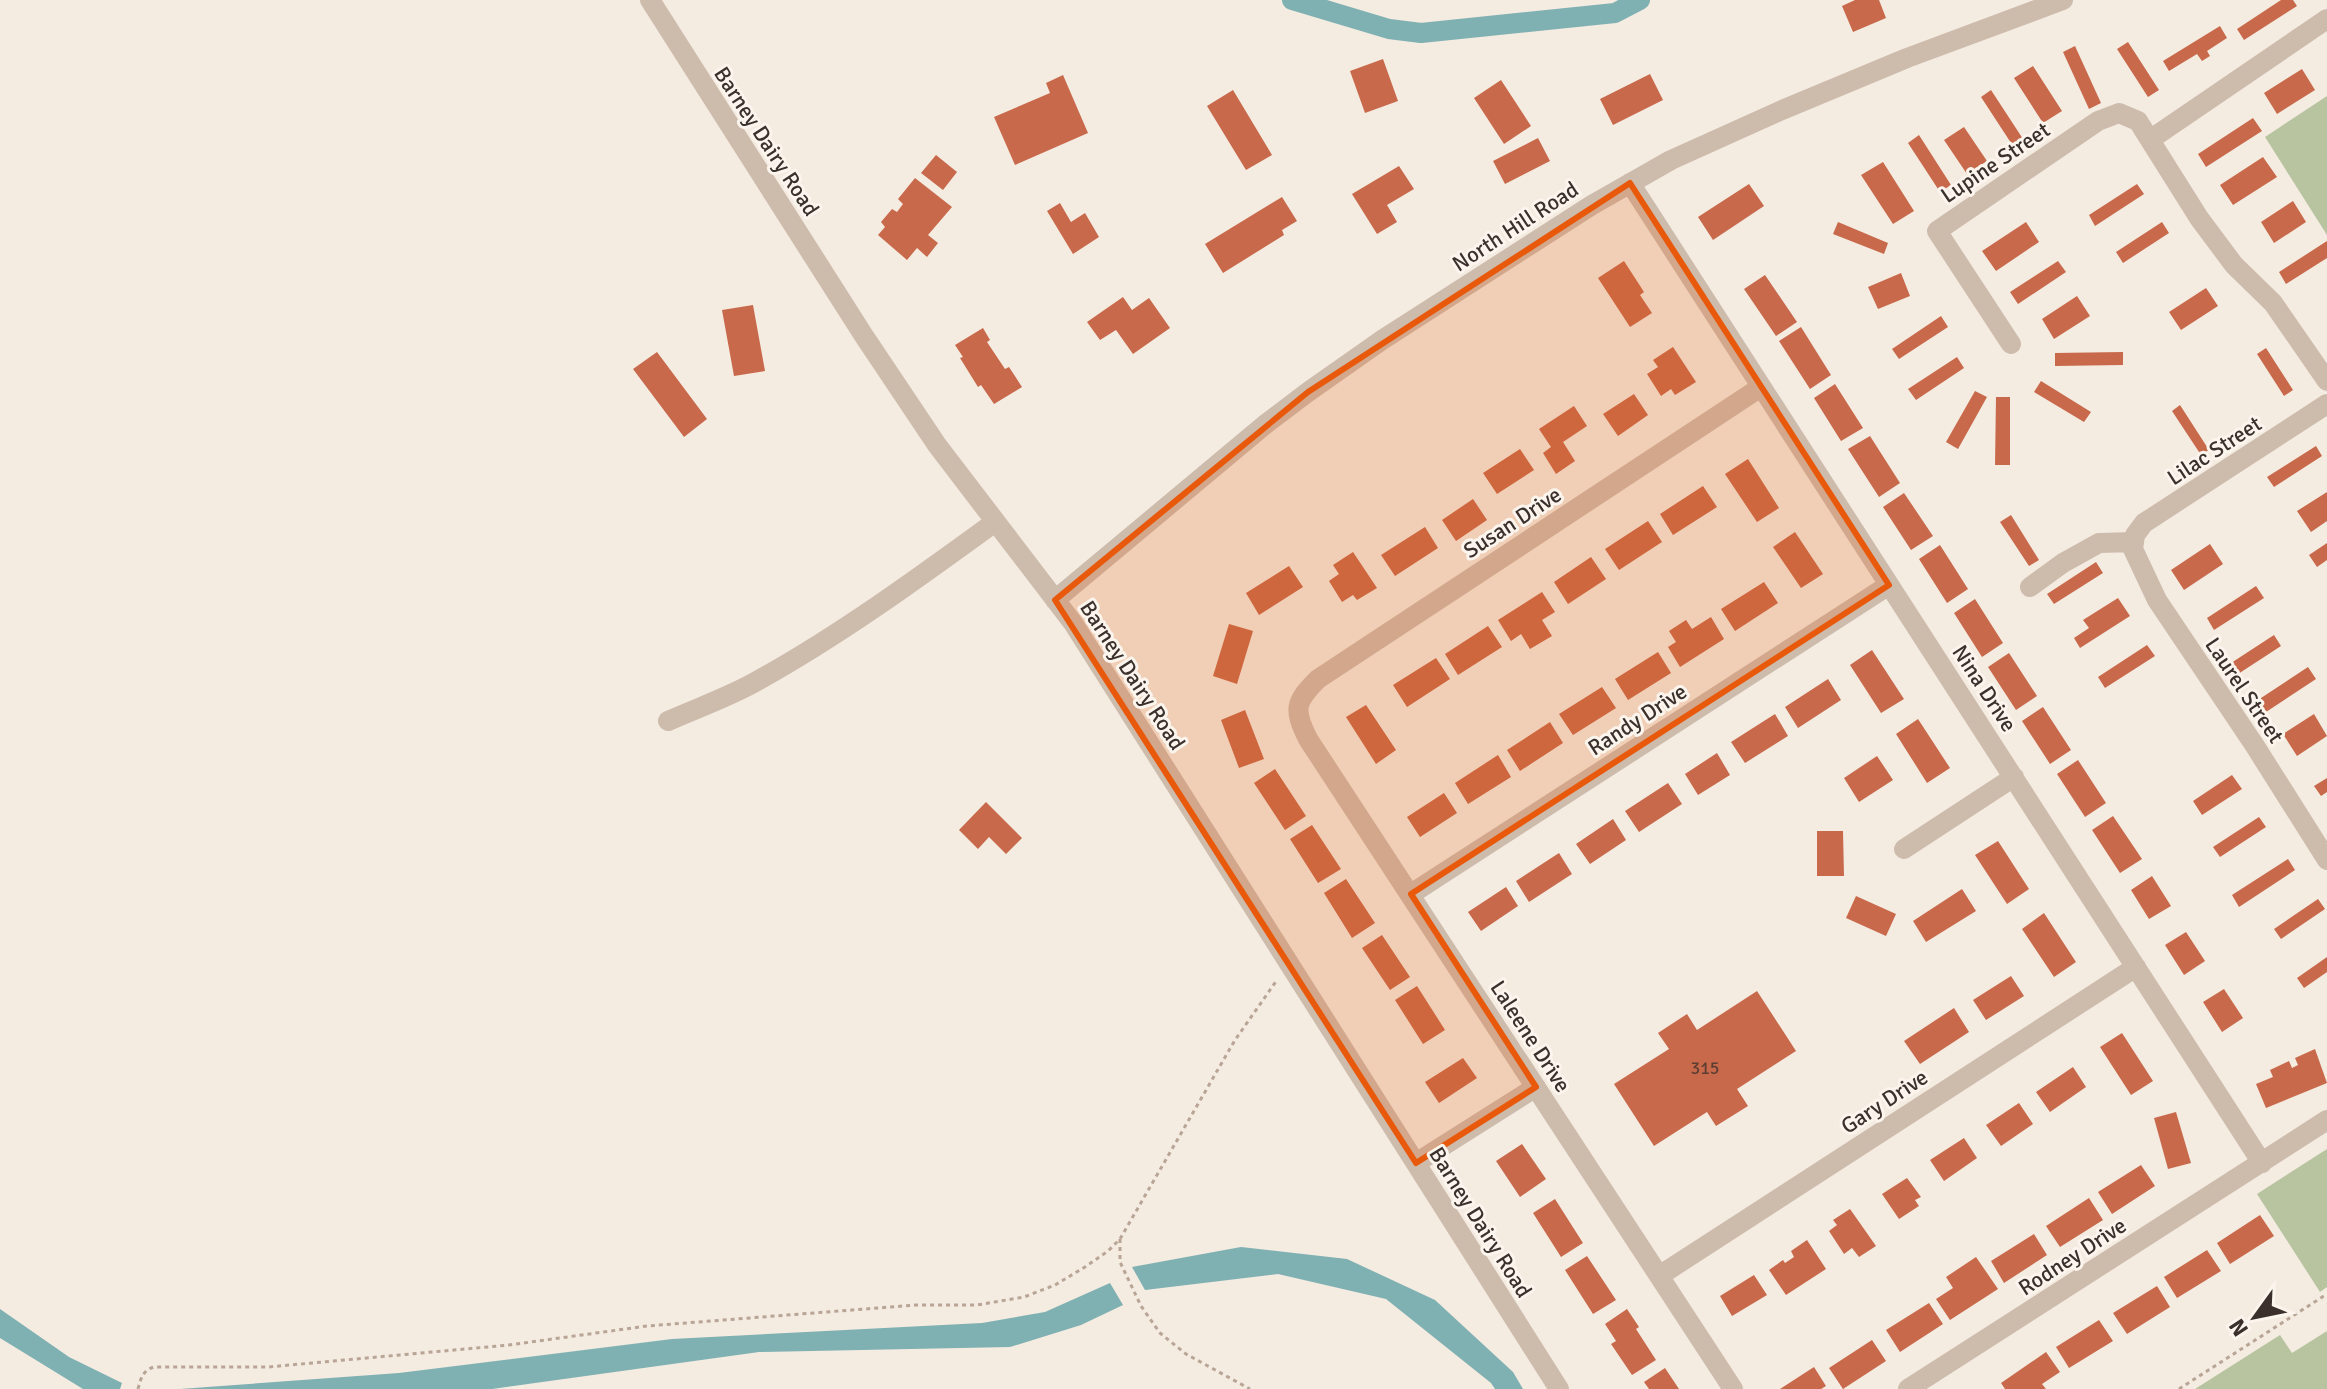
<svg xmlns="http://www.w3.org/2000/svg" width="2327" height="1389" viewBox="0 0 2327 1389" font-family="Signika,sans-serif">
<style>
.green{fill:#b8c4a0}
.water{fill:#7fb0b2}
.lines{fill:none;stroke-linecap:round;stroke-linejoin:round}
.canal{stroke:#7fb0b2;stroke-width:20}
.building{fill:#c8694b}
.path{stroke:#b9a596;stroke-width:3;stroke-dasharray:4 4;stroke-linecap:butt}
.minor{stroke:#cdbbac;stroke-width:20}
.marked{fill:#e8590c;fill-opacity:0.2;stroke:#e8590c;stroke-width:6;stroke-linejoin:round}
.labels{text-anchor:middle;stroke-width:6;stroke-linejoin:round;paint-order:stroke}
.number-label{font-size:18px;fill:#5e3e33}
.street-label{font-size:22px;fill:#3b302b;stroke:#fbf5ee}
</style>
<rect width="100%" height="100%" fill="#f4ebe1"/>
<path class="green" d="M 2327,96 L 2327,235 L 2265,137 Z
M 2327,1149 L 2327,1287 L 2320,1292 L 2257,1194 Z
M 2327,1331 L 2327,1389 L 2195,1389 L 2280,1335 L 2292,1353 Z"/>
<path class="water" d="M 1241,1247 L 1347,1259 L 1435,1300 L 1513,1372 L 1523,1389 L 1495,1389 L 1491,1383 L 1386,1299 L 1278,1274 L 1145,1290 L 1132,1267 Z
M 1110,1283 L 1123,1305 L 1081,1325 L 1010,1347 L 759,1352 L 492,1389 L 180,1389 L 399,1373 L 672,1339 L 982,1323 L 1045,1312 Z
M 0,1309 L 69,1357 L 122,1383 L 120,1389 L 83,1389 L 0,1338 Z"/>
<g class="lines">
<path class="canal" d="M 1292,0 L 1389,29 L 1421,33 L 1615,13 L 1640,0"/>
</g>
<path class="building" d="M 1855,0 L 1879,0 L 1886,18 L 1853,32 L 1842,6 Z
M 2281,0 L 2293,0 L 2297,6 L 2244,40 L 2237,29 Z
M 2220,26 L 2227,38 L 2207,51 L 2210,56 L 2202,61 L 2197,54 L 2169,71 L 2163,61 Z
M 2128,42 L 2159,90 L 2148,97 L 2117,49 Z
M 2075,46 L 2101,103 L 2089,109 L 2063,52 Z
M 1383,59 L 1398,101 L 1365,113 L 1350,71 Z
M 2033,66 L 2062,111 L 2043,123 L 2014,78 Z
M 2302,69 L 2315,90 L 2277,114 L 2264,93 Z
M 1650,74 L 1663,100 L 1613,125 L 1600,99 Z
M 1063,75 L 1088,133 L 1015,165 L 994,117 L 1050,93 L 1046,83 Z
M 1501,80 L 1531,126 L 1504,144 L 1474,98 Z
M 1233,90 L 1272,155 L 1246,170 L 1207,106 Z
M 1991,90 L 2023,139 L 2013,146 L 1981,97 Z
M 2253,118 L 2262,131 L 2206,167 L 2198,154 Z
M 1964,127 L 1987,161 L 1967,174 L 1944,140 Z
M 1919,135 L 1951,185 L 1940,192 L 1908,143 Z
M 1538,138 L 1550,161 L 1505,184 L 1493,161 Z
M 936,155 L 957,172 L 943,190 L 921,173 Z
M 2263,157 L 2277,177 L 2233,205 L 2220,185 Z
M 1883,162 L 1914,211 L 1893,224 L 1861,175 Z
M 1399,166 L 1414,189 L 1387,205 L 1397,222 L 1377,234 L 1352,194 Z
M 915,178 L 952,207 L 928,235 L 938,243 L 927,257 L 917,248 L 907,260 L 878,235 L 885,227 L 881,222 L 892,209 L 897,212 L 903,204 L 898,199 Z
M 1749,184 L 1764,206 L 1713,240 L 1698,217 Z
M 2137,184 L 2144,194 L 2095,226 L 2089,215 Z
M 1282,197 L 1297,221 L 1282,230 L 1284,235 L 1223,273 L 1205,244 Z
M 2293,201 L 2306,222 L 2274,243 L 2261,222 Z
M 1060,203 L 1071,222 L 1085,213 L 1099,237 L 1073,254 L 1047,211 Z
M 1838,222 L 1888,243 L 1884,254 L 1833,234 Z
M 2026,222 L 2039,242 L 1996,271 L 1982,251 Z
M 2162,222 L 2169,233 L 2123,263 L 2116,252 Z
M 2327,241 L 2327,258 L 2286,284 L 2279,272 Z
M 1624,261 L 1644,292 L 1640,295 L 1652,313 L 1630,327 L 1598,278 Z
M 2058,261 L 2066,272 L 2018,304 L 2010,292 Z
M 1901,273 L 1910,296 L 1878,309 L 1868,287 Z
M 1765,275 L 1797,322 L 1776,336 L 1744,289 Z
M 2206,288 L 2218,306 L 2181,330 L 2169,312 Z
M 2077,296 L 2090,316 L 2054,339 L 2042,319 Z
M 1123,297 L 1132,310 L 1149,298 L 1170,328 L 1133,354 L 1116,330 L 1100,340 L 1087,322 Z
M 753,305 L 765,371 L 734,376 L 722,310 Z
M 1941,316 L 1948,327 L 1899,359 L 1892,349 Z
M 1801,327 L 1831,375 L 1810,389 L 1779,341 Z
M 983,328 L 990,340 L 987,342 L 1005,369 L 1009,367 L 1022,387 L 994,404 L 981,385 L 978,387 L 960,358 L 963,357 L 955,345 Z
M 1673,347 L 1696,382 L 1675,395 L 1671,389 L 1661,396 L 1647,374 L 1658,367 L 1653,360 Z
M 2266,348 L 2293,390 L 2284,396 L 2257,354 Z
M 657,352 L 707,419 L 684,437 L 633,369 Z
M 2123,352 L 2123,365 L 2055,366 L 2055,353 Z
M 1957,357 L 1964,368 L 1916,400 L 1908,389 Z
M 2041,381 L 2091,412 L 2084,422 L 2034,392 Z
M 1835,384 L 1863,428 L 1841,441 L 1814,398 Z
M 1975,391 L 1987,397 L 1958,449 L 1946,442 Z
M 1634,394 L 1648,415 L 1618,436 L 1603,414 Z
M 1996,397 L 2010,397 L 2010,465 L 1995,465 Z
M 2180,405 L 2209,450 L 2201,455 L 2172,411 Z
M 1574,406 L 1587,426 L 1563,442 L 1575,461 L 1556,474 L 1543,453 L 1551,447 L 1539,429 Z
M 1870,436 L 1900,483 L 1879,497 L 1848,449 Z
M 2316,446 L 2322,456 L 2274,487 L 2267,477 Z
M 1520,449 L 1534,470 L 1497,494 L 1483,473 Z
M 1748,459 L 1779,508 L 1757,522 L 1725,474 Z
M 1703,486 L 1717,507 L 1673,535 L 1660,514 Z
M 2327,492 L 2327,521 L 2311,532 L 2297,511 Z
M 1904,493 L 1933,536 L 1911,550 L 1883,507 Z
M 1473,499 L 1487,520 L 1456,541 L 1442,520 Z
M 2011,515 L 2039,560 L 2029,566 L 2000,522 Z
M 1648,521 L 1662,542 L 1619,570 L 1605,549 Z
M 1425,527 L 1438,548 L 1395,576 L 1381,555 Z
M 1795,532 L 1823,574 L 1801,588 L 1773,547 Z
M 2327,543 L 2327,560 L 2317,567 L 2309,555 Z
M 2210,544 L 2223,564 L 2184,590 L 2171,570 Z
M 1940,545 L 1968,589 L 1947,603 L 1919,559 Z
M 1353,552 L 1377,588 L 1357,600 L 1353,595 L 1342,602 L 1329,581 L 1339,574 L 1333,565 Z
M 1591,557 L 1606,579 L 1568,604 L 1554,582 Z
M 2096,562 L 2103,573 L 2054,604 L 2047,594 Z
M 1289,566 L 1303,587 L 1259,615 L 1246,593 Z
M 1764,582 L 1778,603 L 1735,631 L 1721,609 Z
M 2256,586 L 2264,598 L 2214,630 L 2207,618 Z
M 1542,592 L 1555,612 L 1542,620 L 1552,636 L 1530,649 L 1521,634 L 1511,641 L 1498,620 Z
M 2118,598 L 2130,616 L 2080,648 L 2074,638 L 2089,628 L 2083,620 Z
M 1975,599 L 2003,643 L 1982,657 L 1954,613 Z
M 1711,617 L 1724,639 L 1680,667 L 1668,647 L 1676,642 L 1669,631 L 1686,620 L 1692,629 Z
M 1229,624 L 1253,631 L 1237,684 L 1213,676 Z
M 1488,626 L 1502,647 L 1458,675 L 1445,654 Z
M 2274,635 L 2281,646 L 2235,676 L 2228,665 Z
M 2147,645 L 2155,656 L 2105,688 L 2098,677 Z
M 1872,650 L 1904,699 L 1881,713 L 1850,665 Z
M 1658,652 L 1671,673 L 1628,700 L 1615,679 Z
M 2009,653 L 2037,696 L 2016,710 L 1988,667 Z
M 1436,658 L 1450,679 L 1407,707 L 1393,685 Z
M 2308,667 L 2316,679 L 2266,712 L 2258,700 Z
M 1828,679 L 1841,700 L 1798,728 L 1785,707 Z
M 1602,687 L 1616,708 L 1573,735 L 1559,714 Z
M 1366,705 L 1396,750 L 1376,764 L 1346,717 Z
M 2043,707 L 2071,750 L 2050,764 L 2022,721 Z
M 1245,710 L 1264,759 L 1239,768 L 1221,720 Z
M 1775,714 L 1788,736 L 1745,763 L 1731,742 Z
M 2314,714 L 2327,736 L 2297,756 L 2283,734 Z
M 1918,719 L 1950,768 L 1927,783 L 1896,734 Z
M 1550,722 L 1563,743 L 1520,771 L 1507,750 Z
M 1717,753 L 1730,775 L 1698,795 L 1685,774 Z
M 1498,755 L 1511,777 L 1468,804 L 1455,783 Z
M 1877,756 L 1893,780 L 1859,802 L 1844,778 Z
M 2078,760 L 2106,803 L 2085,817 L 2057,774 Z
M 1275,769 L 1306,816 L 1285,830 L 1254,783 Z
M 2232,775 L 2242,789 L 2202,815 L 2193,801 Z
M 2327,778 L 2327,792 L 2321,796 L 2314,786 Z
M 1668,783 L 1682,804 L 1639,832 L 1625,811 Z
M 1444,793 L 1457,813 L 1420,837 L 1407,817 Z
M 986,802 L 1022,838 L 1006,854 L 989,837 L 978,849 L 959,830 Z
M 2113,816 L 2142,859 L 2120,873 L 2092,830 Z
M 2259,817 L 2266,827 L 2220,857 L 2213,847 Z
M 1613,819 L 1626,840 L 1590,864 L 1576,844 Z
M 1312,825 L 1341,869 L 1318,883 L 1290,839 Z
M 1817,831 L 1843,831 L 1844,876 L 1817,876 Z
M 1998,841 L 2029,889 L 2007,904 L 1975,855 Z
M 1559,853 L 1572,874 L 1529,902 L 1516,881 Z
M 2288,859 L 2295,870 L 2239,907 L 2232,895 Z
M 2152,876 L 2171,906 L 2149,919 L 2131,890 Z
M 1346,879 L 1375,923 L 1352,938 L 1324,893 Z
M 1506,887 L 1518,906 L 1481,931 L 1468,912 Z
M 1962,889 L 1976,911 L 1926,942 L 1913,921 Z
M 1856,896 L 1896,914 L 1886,936 L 1846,918 Z
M 2318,899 L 2325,909 L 2281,939 L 2274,929 Z
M 2044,913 L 2076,962 L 2054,977 L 2022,929 Z
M 2186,932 L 2205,961 L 2184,975 L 2165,945 Z
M 1382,935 L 1410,977 L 1390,990 L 1362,948 Z
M 2327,957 L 2327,972 L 2304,988 L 2297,978 Z
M 2011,976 L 2024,996 L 1986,1020 L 1973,1000 Z
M 1417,986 L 1445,1030 L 1423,1044 L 1395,1000 Z
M 2224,989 L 2243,1018 L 2222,1032 L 2203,1002 Z
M 1757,991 L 1796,1051 L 1737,1089 L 1748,1106 L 1716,1126 L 1707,1112 L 1654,1146 L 1614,1084 L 1669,1049 L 1658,1033 L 1687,1014 L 1697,1030 Z
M 1954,1008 L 1969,1032 L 1920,1064 L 1904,1041 Z
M 2122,1033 L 2153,1081 L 2131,1095 L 2100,1047 Z
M 2315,1049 L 2327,1083 L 2266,1108 L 2256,1084 L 2273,1077 L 2270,1070 L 2289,1061 L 2292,1068 L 2298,1065 L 2295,1058 Z
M 1463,1058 L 1477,1078 L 1439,1103 L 1425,1082 Z
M 2073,1067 L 2086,1087 L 2050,1112 L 2036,1092 Z
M 2019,1103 L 2033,1124 L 2001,1146 L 1986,1125 Z
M 2176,1112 L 2191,1163 L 2168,1169 L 2154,1118 Z
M 1964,1138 L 1977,1158 L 1944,1181 L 1930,1160 Z
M 1522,1144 L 1546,1179 L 1520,1197 L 1496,1161 Z
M 2141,1165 L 2155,1186 L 2112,1214 L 2098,1192 Z
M 1907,1178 L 1921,1197 L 1915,1200 L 1919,1206 L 1899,1219 L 1882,1194 Z
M 2089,1198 L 2103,1220 L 2060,1247 L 2046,1226 Z
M 1555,1199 L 1583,1243 L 1561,1257 L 1533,1213 Z
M 1850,1209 L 1876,1246 L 1859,1257 L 1852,1248 L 1844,1254 L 1829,1231 L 1837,1225 L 1833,1220 Z
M 2260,1215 L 2274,1236 L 2230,1264 L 2217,1243 Z
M 2034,1234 L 2047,1255 L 2004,1283 L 1991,1261 Z
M 1807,1240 L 1826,1269 L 1786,1295 L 1769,1270 L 1783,1260 L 1785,1263 L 1794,1257 L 1791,1251 Z
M 2207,1250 L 2221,1271 L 2177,1298 L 2164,1277 Z
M 1587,1256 L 1616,1300 L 1593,1314 L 1565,1270 Z
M 1976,1257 L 1998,1289 L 1950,1320 L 1936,1299 L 1953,1288 L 1946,1277 Z
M 1754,1275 L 1767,1295 L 1732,1316 L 1720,1296 Z
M 2157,1286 L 2170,1307 L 2127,1334 L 2113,1313 Z
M 1929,1303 L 1943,1324 L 1900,1352 L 1886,1330 Z
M 1627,1309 L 1639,1327 L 1636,1329 L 1656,1360 L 1632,1375 L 1611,1344 L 1616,1341 L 1605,1324 Z
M 2099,1320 L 2113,1341 L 2069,1368 L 2056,1347 Z
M 1872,1340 L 1886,1361 L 1843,1389 L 1829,1368 Z
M 2046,1352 L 2060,1372 L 2042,1384 L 2046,1389 L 2005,1389 L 2001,1383 Z
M 1814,1367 L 1826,1386 L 1821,1389 L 1780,1389 Z
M 1665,1368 L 1679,1389 L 1649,1389 L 1644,1382 Z"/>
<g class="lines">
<path class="path" d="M 1120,1239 L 1120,1262 L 1141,1306 L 1160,1333 L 1186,1354 L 1250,1389
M 138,1389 C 141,1378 143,1370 154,1367 L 268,1367 L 509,1345 L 647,1326 L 916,1305 L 977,1305 L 1024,1297 L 1055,1285 L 1085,1267 L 1108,1251 L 1120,1239 L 1235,1040 L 1277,980
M 2179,1389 L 2327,1294"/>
<path class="minor" d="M 650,0 L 864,336 L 937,445 L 1073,623 L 1559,1389
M 2151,139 L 2327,19
M 1630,183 L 2262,1163
M 2011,344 L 1937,231 L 2098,121 L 2119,113 L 2138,121 L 2199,218 L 2234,265 L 2273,303 L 2327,381
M 2327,404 L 2144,523 L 2135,535 L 2133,549 L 2157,600 L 2255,746 L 2327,860
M 2030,587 L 2063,563 L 2099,543 L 2134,542
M 1055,600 L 1267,423 L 1308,392 L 1382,340 L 1592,205 L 1671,160 L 1782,110 L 1907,58 L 2063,0
M 668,721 C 697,708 729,697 757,681 C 840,635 918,578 995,522
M 1904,849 L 2014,777
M 1411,894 L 1889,585
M 1416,1163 L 1536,1087
M 1659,1276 L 2136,967
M 1733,1389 L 1308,739 C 1293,709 1295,702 1318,679 L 1761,387
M 1908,1389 L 2327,1120"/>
</g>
<path class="marked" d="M 1630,183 L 1889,585 L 1411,894 L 1536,1087 L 1416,1163 L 1055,600 L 1308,392 Z"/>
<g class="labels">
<g class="number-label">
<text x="1705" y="1074">315</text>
</g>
<g class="street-label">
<text transform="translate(767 141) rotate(57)" y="8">Barney Dairy Road</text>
<text transform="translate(1995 162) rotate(-34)" y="8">Lupine Street</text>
<text transform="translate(1515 226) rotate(-33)" y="8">North Hill Road</text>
<text transform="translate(2214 450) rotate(-33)" y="8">Lilac Street</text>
<text transform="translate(1512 522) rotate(-33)" y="8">Susan Drive</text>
<text transform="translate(1133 675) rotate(57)" y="8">Barney Dairy Road</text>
<text transform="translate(1985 688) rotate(57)" y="8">Nina Drive</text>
<text transform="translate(2245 690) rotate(56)" y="8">Laurel Street</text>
<text transform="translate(1637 719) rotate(-33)" y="8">Randy Drive</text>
<text transform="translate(1531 1036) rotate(57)" y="8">Laleene Drive</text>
<text transform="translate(1884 1101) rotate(-33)" y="8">Gary Drive</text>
<text transform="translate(1481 1222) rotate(58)" y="8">Barney Dairy Road</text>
<text transform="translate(2072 1256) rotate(-33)" y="8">Rodney Drive</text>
</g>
</g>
<g transform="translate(2255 1317) rotate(237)" stroke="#fbf5ee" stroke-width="6" paint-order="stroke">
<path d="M0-6L14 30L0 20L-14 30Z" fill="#3b302b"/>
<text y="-12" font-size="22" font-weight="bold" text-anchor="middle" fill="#3b302b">N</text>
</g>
</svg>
